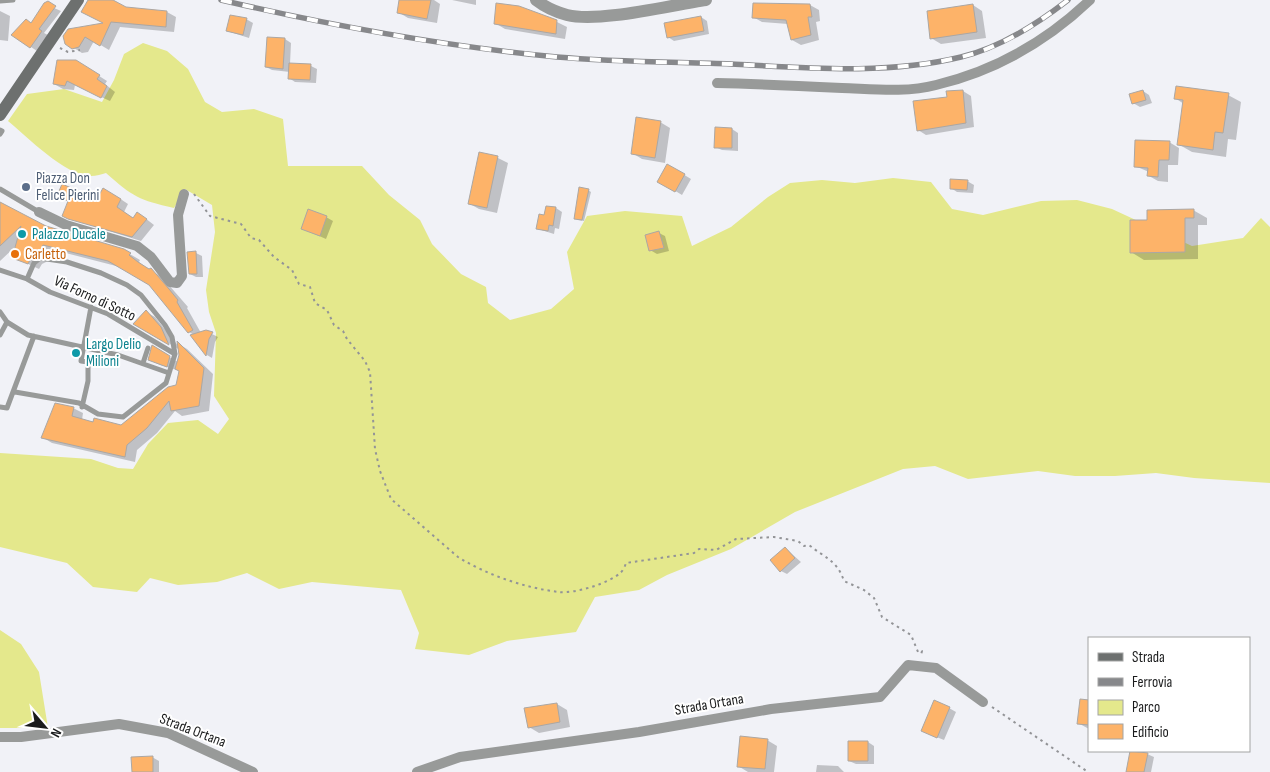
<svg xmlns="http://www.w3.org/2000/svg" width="1270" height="772" viewBox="0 0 1270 772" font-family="'Sofia Sans Condensed',sans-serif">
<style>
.green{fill:#e4e88c}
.shadow{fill:#0003}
.building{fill:#fdb369;stroke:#aba7a4}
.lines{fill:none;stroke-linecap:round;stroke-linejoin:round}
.path{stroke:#939497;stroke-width:2;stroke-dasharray:2.5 4;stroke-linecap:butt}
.service{stroke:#989a99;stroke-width:5}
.minor{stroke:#989a99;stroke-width:10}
.tertiary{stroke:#989a99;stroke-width:12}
.secondary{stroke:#6d706f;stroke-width:12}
.rail-casing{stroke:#87888b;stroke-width:5.5}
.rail{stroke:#fff;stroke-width:4;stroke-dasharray:11;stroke-linecap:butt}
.service-dot{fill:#5c6f8a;stroke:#fff;stroke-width:2}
.culture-dot{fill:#0f9aa8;stroke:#fff;stroke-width:2}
.food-dot{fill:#e8710a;stroke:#fff;stroke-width:2}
.labels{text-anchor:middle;stroke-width:4;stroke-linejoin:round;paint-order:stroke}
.service-label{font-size:15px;fill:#4e5e75;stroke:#fff;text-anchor:start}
.culture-label{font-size:15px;fill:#0d838f;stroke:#fff;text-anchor:start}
.food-label{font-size:15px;fill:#c56008;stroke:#fff;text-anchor:start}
.street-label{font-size:15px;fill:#1a1b1c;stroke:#fff}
</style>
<rect width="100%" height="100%" fill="#f1f2f7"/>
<path class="green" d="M 143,43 L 167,51 L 188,69 L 205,102 L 222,112 L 254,109 L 283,119 L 288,166 L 362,166 L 389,195 L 420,220 L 432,244 L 461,274 L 486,287 L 488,303 L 510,320 L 551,309 L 574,289 L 567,252 L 587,216 L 625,211 L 682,216 L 692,246 L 731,227 L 768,197 L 790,183 L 822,180 L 855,183 L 893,178 L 931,182 L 952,209 L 983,215 L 1041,201 L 1077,200 L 1112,209 L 1192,246 L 1243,238 L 1261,218 L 1270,227 L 1270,483 L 1194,478 L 1156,473 L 1115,476 L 1075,476 L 1038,471 L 968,479 L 935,466 L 903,469 L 795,512 L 731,549 L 667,575 L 639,590 L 595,597 L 576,632 L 507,641 L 469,655 L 415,649 L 419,633 L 401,590 L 312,582 L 279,589 L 247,573 L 217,582 L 178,585 L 150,578 L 137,592 L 93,587 L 67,563 L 0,547 L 0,453 L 91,459 L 118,468 L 133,469 L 148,444 L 168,423 L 198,420 L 218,434 L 229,419 L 214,396 L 216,333 L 209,312 L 206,290 L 215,232 L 212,205 L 185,189 L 174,208 C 139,200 133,197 106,173 C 102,174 96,176 91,176 C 67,177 26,136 8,121 L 27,94 L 64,89 L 102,102 L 114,80 L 124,54 Z
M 0,630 L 21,644 L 39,672 L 48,728 L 0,728 Z"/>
<path class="shadow" d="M 90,0 L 111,0 L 125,8 L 167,12 L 176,17 L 174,32 L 120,27 L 109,50 L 94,41 L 88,52 L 82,53 L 66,43 L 107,24 Z
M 400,0 L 434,0 L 440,4 L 437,23 L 408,18 L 398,12 Z
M 452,0 L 476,0 L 476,5 Z
M 45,4 L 61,11 L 44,33 L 48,35 L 37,51 L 13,35 L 31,24 Z
M 810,5 L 819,10 L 820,21 L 816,22 L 819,40 L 801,45 L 792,40 L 788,24 L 762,22 L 753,17 Z
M 973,5 L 982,11 L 986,38 L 941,44 L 931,38 Z
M 0,11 L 10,16 L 8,41 L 0,40 Z
M 701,17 L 707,21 L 709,34 L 674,41 L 668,37 Z
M 246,19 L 253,23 L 249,38 L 227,31 Z
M 557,22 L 567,27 L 565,39 L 505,29 L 495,23 Z
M 285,39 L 291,43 L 290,64 L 311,66 L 317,69 L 316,83 L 295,82 L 289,78 L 290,72 L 272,70 L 266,67 Z
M 85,67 L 107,81 L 105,84 L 115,92 L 110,101 L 75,85 L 74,90 L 63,89 L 54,84 Z
M 963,91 L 971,96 L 974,127 L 926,135 L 918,130 L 948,98 Z
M 1143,91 L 1149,95 L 1152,103 L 1140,107 L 1133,103 Z
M 1228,95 L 1241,102 L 1236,140 L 1228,139 L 1226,157 L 1192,152 L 1178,144 L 1184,104 L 1175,98 Z
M 660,122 L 670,128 L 665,163 L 642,159 L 632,153 Z
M 732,129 L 738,133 L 738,151 L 722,150 L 715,147 Z
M 1169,142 L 1179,148 L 1178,165 L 1168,165 L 1168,182 L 1158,181 L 1149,176 L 1149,172 L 1135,166 Z
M 480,154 L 498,158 L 508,163 L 497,213 L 479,209 L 470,204 Z
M 668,165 L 691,179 L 682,195 L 659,181 Z
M 967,181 L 974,185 L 973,193 L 957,192 L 951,188 Z
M 588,190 L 591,192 L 584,221 L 578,220 L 576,218 Z
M 119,198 L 128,204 L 124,212 L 134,219 L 145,218 L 154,225 L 141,241 L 71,219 L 98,201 Z
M 0,202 L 45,227 L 123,250 L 140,260 L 139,262 L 149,270 L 161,276 L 188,307 L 187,308 L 201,333 L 206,331 L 218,337 L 215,342 L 212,358 L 207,355 L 192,336 L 194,335 L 189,332 L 150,284 L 120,267 L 54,250 L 50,260 L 42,264 L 39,269 L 13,257 L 16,246 L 0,261 Z
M 556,208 L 562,212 L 559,229 L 555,228 L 554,234 L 538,229 L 545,217 Z
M 1193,210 L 1207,218 L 1207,225 L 1198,225 L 1198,259 L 1144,260 L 1131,252 L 1148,221 Z
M 326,217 L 333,221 L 326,239 L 303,229 Z
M 659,233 L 665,236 L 669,251 L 657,254 L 650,250 Z
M 196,253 L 202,256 L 203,277 L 196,277 L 190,274 Z
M 146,312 L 155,317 L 180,348 L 179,344 L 187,349 L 213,374 L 209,411 L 182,416 L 175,411 L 157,433 L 137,450 L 135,462 L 52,443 L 42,437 L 73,408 L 83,413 L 82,420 L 121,426 L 177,386 L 180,371 L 160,365 L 150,360 L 152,347 L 178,362 L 180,350 L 135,323 Z
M 785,548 L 801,562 L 787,574 L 781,571 Z
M 1089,702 L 1089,729 L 1078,723 Z
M 557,704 L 567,710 L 570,727 L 539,733 L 529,727 Z
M 949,708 L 956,712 L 944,740 L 929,734 Z
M 767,740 L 777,746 L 774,772 L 748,772 L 738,766 Z
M 868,742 L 874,746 L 874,764 L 856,764 L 849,761 Z
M 1147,754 L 1154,757 L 1151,772 L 1128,772 Z
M 152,757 L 159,761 L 159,772 L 133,772 Z
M 817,765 L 838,766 L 844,772 L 816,772 Z"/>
<path class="building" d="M 88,0 L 113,0 L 126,7 L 167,11 L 166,27 L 111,22 L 100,46 L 85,37 L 79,47 L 72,49 L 65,44 L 63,36 L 68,29 L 103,23 L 81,12 Z
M 399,0 L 431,0 L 427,19 L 397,13 Z
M 48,1 L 56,6 L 39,29 L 42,31 L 30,48 L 11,35 L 26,19 L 31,23 L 44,3 Z
M 496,3 L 519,6 L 557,20 L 556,34 L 494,24 Z
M 753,3 L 810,4 L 812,17 L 808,17 L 811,35 L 791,40 L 786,20 L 752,18 Z
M 973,4 L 977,32 L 930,39 L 927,11 Z
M 230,15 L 247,18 L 243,35 L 226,31 Z
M 701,16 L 704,31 L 667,38 L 664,23 Z
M 267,37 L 285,38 L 283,69 L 265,67 Z
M 57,60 L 76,60 L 100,75 L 97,79 L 107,86 L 101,98 L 67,81 L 65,86 L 53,84 Z
M 289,63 L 311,64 L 310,80 L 288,79 Z
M 1176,86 L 1229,93 L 1223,133 L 1215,132 L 1213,150 L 1177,145 L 1183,100 L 1174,99 Z
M 963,90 L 966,123 L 917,131 L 913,101 L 947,97 L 946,91 Z
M 1143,90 L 1146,100 L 1132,104 L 1129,94 Z
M 636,117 L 661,121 L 655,158 L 631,154 Z
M 715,127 L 732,128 L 732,148 L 714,148 Z
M 1135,140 L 1170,141 L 1169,160 L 1159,160 L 1158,177 L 1147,176 L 1148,168 L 1134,167 Z
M 479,152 L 498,156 L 487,208 L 468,204 Z
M 667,164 L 685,174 L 675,192 L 657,182 Z
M 950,179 L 968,180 L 967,190 L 950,189 Z
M 62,184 L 97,199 L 103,188 L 121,199 L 117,207 L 133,218 L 137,212 L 147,219 L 132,237 L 68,219 L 62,216 L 68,201 L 57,196 Z
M 579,187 L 589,189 L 582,220 L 574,219 Z
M 0,202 L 46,226 L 124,249 L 131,253 L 129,255 L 138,262 L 149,269 L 151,268 L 169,289 L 178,300 L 177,302 L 193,330 L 188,333 L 149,285 L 108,261 L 43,245 L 39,254 L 31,258 L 28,264 L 12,258 L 21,226 L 0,246 Z
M 546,206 L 556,207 L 553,226 L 549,225 L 548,231 L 536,229 L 539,214 L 544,215 Z
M 308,209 L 327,216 L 320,236 L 301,229 Z
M 1194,209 L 1194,218 L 1185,218 L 1185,252 L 1130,253 L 1130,220 L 1147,220 L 1147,210 Z
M 659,231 L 664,248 L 649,251 L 645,235 Z
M 196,251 L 197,274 L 189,274 L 187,252 Z
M 146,310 L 161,327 L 169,345 L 133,324 Z
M 206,330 L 213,332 L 209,339 L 206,356 L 190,335 Z
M 177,341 L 204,368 L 199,406 L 171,411 L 169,401 L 147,428 L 127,445 L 125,457 L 41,438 L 55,403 L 74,407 L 72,416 L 93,422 L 94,418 L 121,425 L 168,387 L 176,385 L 179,371 L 175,369 L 179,355 Z
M 152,345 L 170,356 L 167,367 L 148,360 Z
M 785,547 L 795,558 L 780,572 L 770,560 Z
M 1080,699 L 1089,700 L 1089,725 L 1077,724 Z
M 934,700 L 950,707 L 937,738 L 921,731 Z
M 557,703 L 560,722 L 528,728 L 524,708 Z
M 740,736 L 768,739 L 765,769 L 737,767 Z
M 848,741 L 868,741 L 868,761 L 848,761 Z
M 1130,751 L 1148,753 L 1144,772 L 1126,772 Z
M 153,756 L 153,772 L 132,772 L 131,757 Z"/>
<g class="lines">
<path class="path" d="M 60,48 L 68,52 L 80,50
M 194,194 L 210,216 L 241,224 L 251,238 L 259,240 L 274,257 L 292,270 L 299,284 L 310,287 L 315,303 L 327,310 L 334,325 L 343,331 L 347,339 L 365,361 L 370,372 L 375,449 L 380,471 L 391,499 L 458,557 C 487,575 525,588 559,592 C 574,594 610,583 620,573 C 623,571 625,566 626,563 L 694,553 L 699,549 L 716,550 L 736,539 L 774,537 L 798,541 L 804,546 L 809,545 C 825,558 837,560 844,581 L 864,590 L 874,598 L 882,617 L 911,635 L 918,652 L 922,651 L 921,655
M 992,707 L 1088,772"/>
<path class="service" d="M 0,1 L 13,0
M 0,130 L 2,131 L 0,134
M 0,189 L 39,212
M 0,270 L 27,279 L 50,292 L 108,314 L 175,354
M 0,312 L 7,322 L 28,335 L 118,355 L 169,373
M 0,335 L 7,322
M 143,363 L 148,348
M 15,392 L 79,403 L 98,414 L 123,417 L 166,383 L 175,354 L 172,337 L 165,325 L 141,295 L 127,285 L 101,273 L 67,262 L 40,258 L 34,263 L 27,279
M 0,407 L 7,408 L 34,336
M 82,407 L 88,381 L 88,362 L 81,361 L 91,307"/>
<path class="minor" d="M 717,83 C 758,84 800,86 842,88 C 872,89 906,93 936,85 C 994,71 1047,41 1090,0
M 39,212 L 66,225 L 137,246 L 151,257 L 170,282 L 177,283 L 182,276 L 178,215 L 184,194
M 0,737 L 21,737 L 119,724 L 168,733 L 253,772
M 417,772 L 460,757 L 639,732 L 771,709 L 880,697 L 908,665 L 936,668 L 983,702"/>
<path class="tertiary" d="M 536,0 C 545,7 556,12 567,15 C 599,23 671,5 706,0"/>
<path class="secondary" d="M 0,115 L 78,0"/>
<g class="rail-casing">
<path id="rail" d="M 221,0 C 333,26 442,46 557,57 C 614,62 673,62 731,64 C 807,68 887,75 961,57 C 1000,48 1037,24 1068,0"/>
</g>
<use href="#rail" class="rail"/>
</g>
<circle class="service-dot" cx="26" cy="187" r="5"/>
<g class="culture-dot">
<circle cx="22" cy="234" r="5"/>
<circle cx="76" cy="353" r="5"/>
</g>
<circle class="food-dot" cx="15" cy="254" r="5"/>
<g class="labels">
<g class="service-label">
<text x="36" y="183">Piazza Don<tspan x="36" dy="17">Felice Pierini</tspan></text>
</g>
<g class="culture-label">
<text x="32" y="239">Palazzo Ducale</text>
<text x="86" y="349">Largo Delio<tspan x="86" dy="17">Milioni</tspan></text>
</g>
<g class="food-label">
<text x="25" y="259">Carletto</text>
</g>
<g class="street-label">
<text transform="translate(95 298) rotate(25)" y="5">Via Forno di Sotto</text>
<text transform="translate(709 704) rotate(-10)" y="5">Strada Ortana</text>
<text transform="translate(193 730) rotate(21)" y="5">Strada Ortana</text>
</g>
</g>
<rect x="1088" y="637" width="162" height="115" fill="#ffffff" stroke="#a3a4a4"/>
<rect x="1098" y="653" width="25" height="8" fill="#6d706f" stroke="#a3a4a4"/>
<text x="1132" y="662" font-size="15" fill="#1a1b1c">Strada</text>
<rect x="1098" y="678" width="25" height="8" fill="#87888b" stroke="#a3a4a4"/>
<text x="1132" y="687" font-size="15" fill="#1a1b1c">Ferrovia</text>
<rect x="1098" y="700" width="25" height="15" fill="#e4e88c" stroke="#a3a4a4"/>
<text x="1132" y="712" font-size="15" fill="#1a1b1c">Parco</text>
<rect x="1098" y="724" width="25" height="15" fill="#fdb369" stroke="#a3a4a4"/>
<text x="1132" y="737" font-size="15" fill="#1a1b1c">Edificio</text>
<g transform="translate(45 727) rotate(118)" stroke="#ffffff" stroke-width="4" paint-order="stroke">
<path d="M0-4L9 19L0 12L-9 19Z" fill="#1a1b1c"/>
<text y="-8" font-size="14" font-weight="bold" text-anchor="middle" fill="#1a1b1c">N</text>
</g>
</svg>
